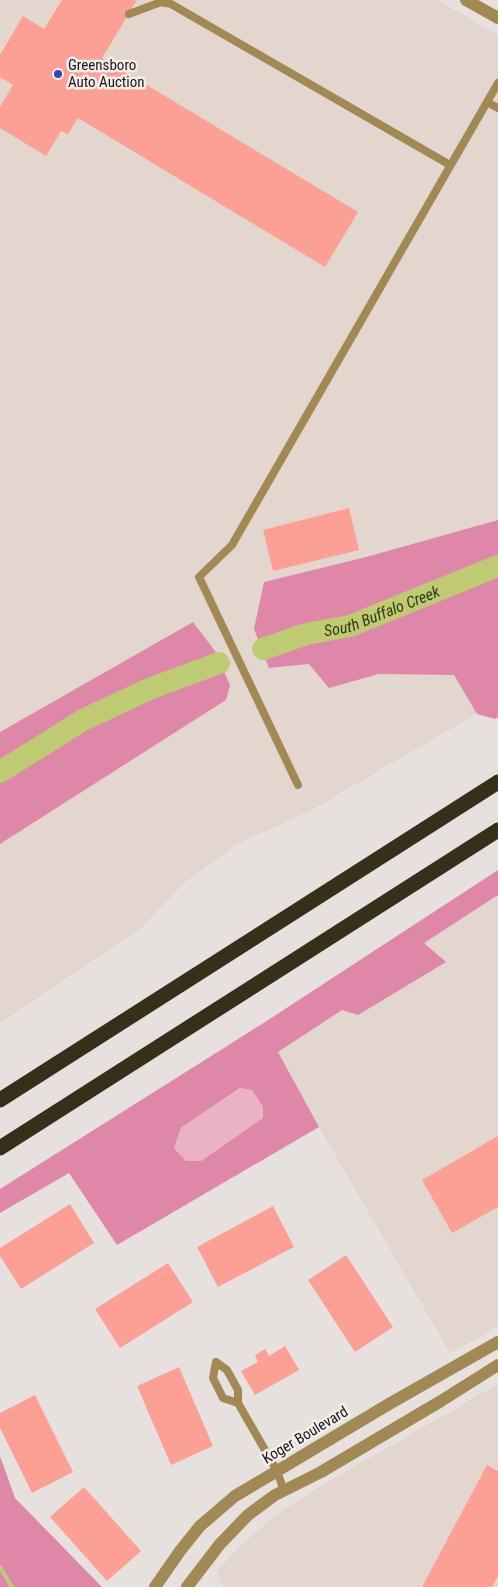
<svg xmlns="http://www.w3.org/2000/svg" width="498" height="1587" viewBox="0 0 498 1587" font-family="'Roboto Condensed',sans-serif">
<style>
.built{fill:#e2d6ce}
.green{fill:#eab2c5}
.forest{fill:#df87a8;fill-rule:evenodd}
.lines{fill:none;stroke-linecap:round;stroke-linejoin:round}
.stream{stroke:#becb73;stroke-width:4}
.river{stroke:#becb73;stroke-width:22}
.building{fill:#fc9f95}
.service{stroke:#a28954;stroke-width:8}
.minor{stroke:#a28954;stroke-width:12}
.motorway{stroke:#382f1b;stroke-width:15}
.poi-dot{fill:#2b4aba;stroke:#f3eeeb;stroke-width:2}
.labels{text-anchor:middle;stroke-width:5;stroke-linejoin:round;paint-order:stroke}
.poi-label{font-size:15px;fill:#191716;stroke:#f3eeeb;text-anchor:start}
.street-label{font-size:15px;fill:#191716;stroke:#f3eeeb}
.water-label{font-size:16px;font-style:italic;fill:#343813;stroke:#f3eeeb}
</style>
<rect width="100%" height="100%" fill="#e6e1de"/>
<path class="built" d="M 0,0 L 436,0 L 498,35 L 498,520 L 366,557 L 264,582 L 269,668 L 309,664 L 330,688 L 379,674 L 454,675 L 477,714 L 311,810 L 236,845 L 184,883 L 141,928 L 0,1023 L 0,844 L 226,700 L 192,622 L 0,732 Z
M 498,895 L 498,1326 L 450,1353 L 319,1127 L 278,1052 L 342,1010 L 446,962 L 423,943 Z
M 498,1384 L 498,1587 L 223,1587 L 217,1572 L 233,1553 L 274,1516 L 316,1489 Z"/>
<path class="green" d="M 241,1088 L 252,1090 L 263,1107 L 263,1118 L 201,1161 L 186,1161 L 174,1148 L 181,1128 Z"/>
<path class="forest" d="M 498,520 L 498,717 L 495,719 L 477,714 L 454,675 L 379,674 L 329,688 L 309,664 L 269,668 L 254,629 L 264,582 L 366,557 Z
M 193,622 L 215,651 L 230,685 L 226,700 L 0,844 L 0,732 Z
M 498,870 L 498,895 L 424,943 L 446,962 L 358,1015 L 342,1010 L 278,1052 L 319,1127 L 117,1245 L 69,1173 L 0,1213 L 0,1189 L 262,1024 ZM 240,1088 L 252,1090 L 263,1107 L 263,1118 L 201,1161 L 186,1161 L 174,1148 L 181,1128 Z
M 0,1456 L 15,1498 L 102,1587 L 0,1587 Z"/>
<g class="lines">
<path class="stream" d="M 0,1567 L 12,1587"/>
<g class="river">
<path id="s1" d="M 263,649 L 306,634 L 350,626 L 498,566"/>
<path d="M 0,772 L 83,720 L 149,689 L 219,663"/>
</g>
</g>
<path class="building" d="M 62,0 L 137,0 L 102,58 L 358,212 L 325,267 L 78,118 L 68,134 L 61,131 L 46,156 L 0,128 L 0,107 L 13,85 L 0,77 L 0,55 L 23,16 L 44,29 Z
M 349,508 L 359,550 L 273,571 L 263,530 Z
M 498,1136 L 498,1207 L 452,1233 L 422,1180 Z
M 70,1204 L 94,1243 L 21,1289 L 0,1256 L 0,1248 Z
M 273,1206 L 294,1247 L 218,1287 L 197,1247 Z
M 346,1255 L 393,1327 L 355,1352 L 308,1280 Z
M 168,1263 L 193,1302 L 120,1348 L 95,1309 Z
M 285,1346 L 299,1370 L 255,1395 L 241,1371 L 258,1362 L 255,1355 L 265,1349 L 269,1356 Z
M 179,1367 L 213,1446 L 171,1465 L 137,1386 Z
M 35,1395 L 73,1472 L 32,1493 L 0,1428 L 0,1413 Z
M 487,1465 L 498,1471 L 498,1576 L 492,1587 L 422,1587 Z
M 84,1487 L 141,1551 L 107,1581 L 50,1517 Z"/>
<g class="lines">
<path class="service" d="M 129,14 L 161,2 L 171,4 L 450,165
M 487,102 L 498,108
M 298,785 L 199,577 L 232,545 L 498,83
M 238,1403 L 223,1398 L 213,1378 L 216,1362 L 227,1370 L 238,1390 L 238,1403 L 277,1471 L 284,1491"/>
<path class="minor" d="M 466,0 L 498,18
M 155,1587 L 180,1551 L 200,1526 L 235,1496 L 389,1404 L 498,1342
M 187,1587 L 220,1544 L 248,1515 L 275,1495 L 321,1472 L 441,1401 L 498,1365"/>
<path class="motorway" d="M 0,1100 L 498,782
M 0,1148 L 498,830"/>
</g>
<circle class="poi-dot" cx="58" cy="74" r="5"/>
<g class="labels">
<g class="poi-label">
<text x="68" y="70">Greensboro<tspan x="68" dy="17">Auto Auction</tspan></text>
</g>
<g class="street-label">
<text transform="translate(305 1435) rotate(-31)" y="5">Koger Boulevard</text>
</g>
<g class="water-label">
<text dy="6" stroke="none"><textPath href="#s1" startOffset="125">South Buffalo Creek</textPath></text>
</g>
</g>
</svg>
